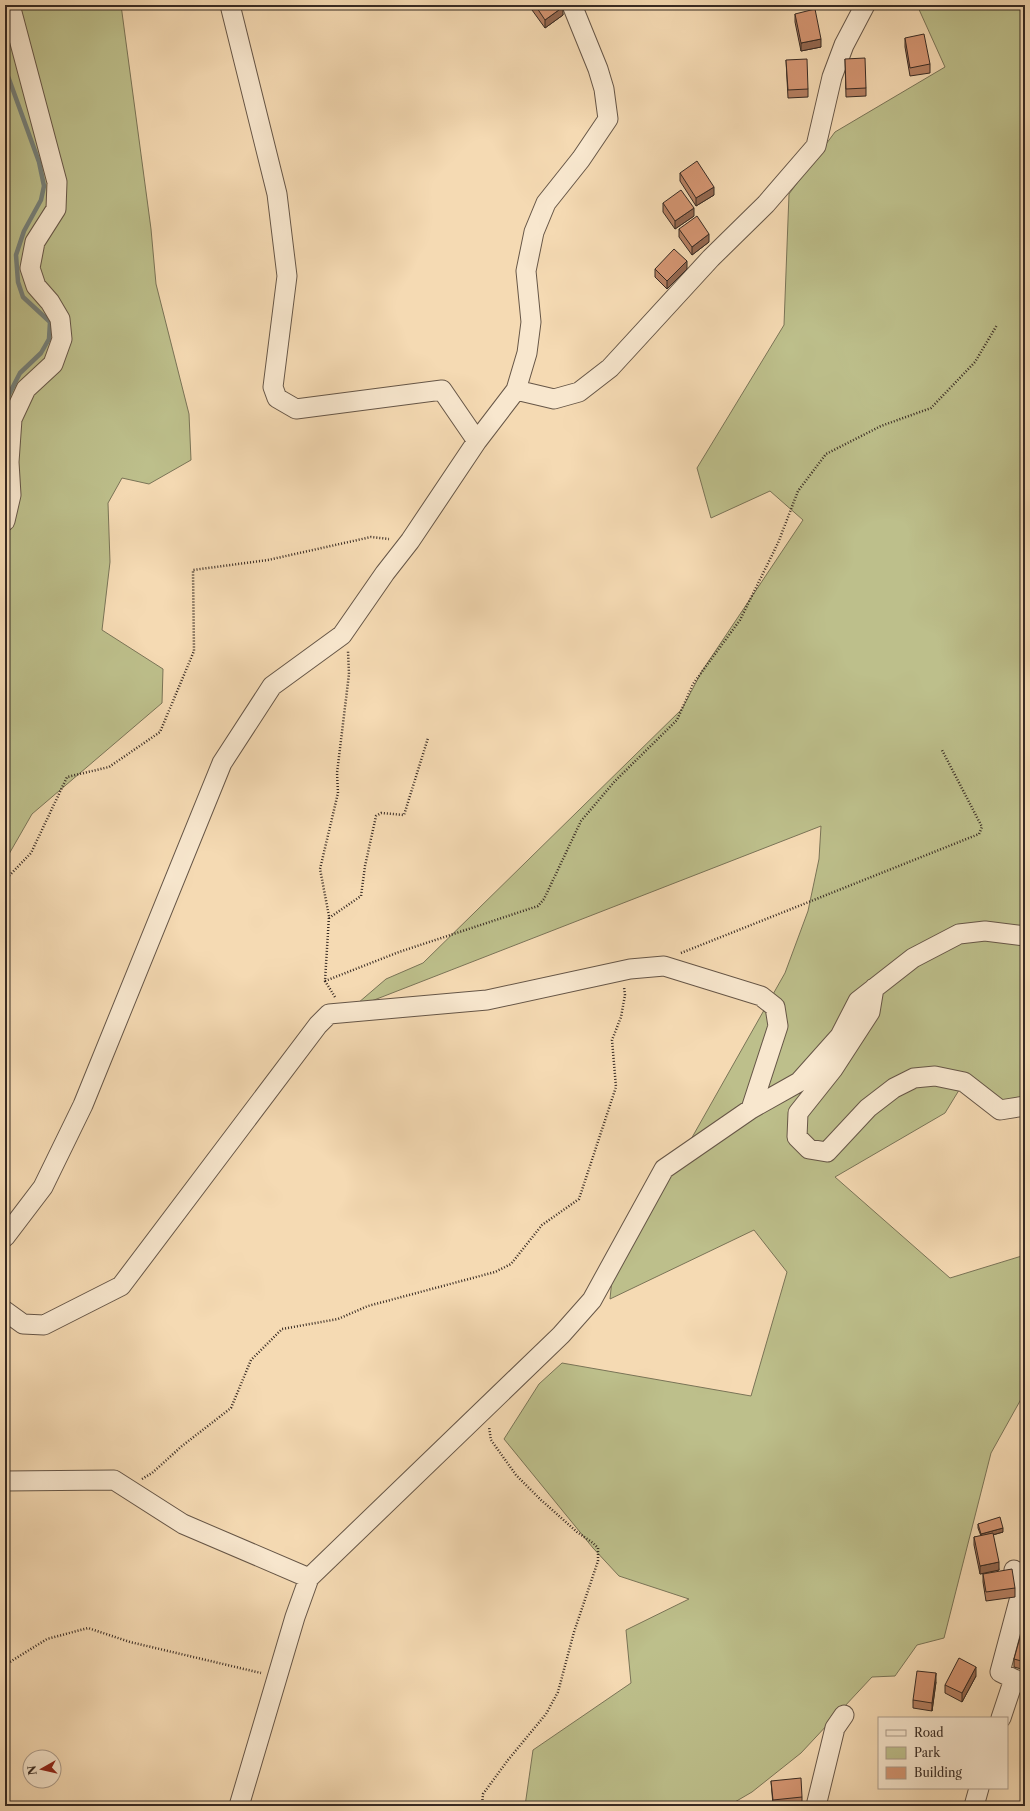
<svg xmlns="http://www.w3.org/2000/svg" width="1030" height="1811" viewBox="0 0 1030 1811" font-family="'Libre Caslon Text',serif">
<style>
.green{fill:#bdbf8b;stroke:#7a7457}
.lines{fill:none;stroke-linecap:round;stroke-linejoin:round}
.stream{stroke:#75807a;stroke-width:4.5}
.minor-casing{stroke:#665647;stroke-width:21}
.path{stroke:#372a23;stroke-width:2.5;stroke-dasharray:1 2;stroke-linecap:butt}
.minor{stroke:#f8e7ce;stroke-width:19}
.wall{fill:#b68062;stroke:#372a23}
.shaded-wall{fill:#946850;stroke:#372a23}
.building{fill:#d49572;stroke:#372a23}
</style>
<rect width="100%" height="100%" fill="#f5dab3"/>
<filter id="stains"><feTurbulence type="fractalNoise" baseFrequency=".005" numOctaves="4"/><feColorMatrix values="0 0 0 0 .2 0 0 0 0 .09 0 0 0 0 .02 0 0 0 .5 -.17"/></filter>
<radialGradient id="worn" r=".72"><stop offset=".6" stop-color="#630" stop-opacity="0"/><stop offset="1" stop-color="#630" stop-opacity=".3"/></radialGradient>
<path class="green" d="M 5,5 L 121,5 L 151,229 L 156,284 L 189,414 L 191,460 L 149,484 L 122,478 L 108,503 L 110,562 L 102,630 L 163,669 L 162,703 L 32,814 L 5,861 Z
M 917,5 L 1025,5 L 1025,1110 L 1010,1109 L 964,1082 L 945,1113 L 835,1177 L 950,1278 L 1025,1255 L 1025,1392 L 991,1453 L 944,1638 L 917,1645 L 895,1676 L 872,1677 L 801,1753 L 752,1792 L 728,1806 L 525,1806 L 533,1750 L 631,1683 L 626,1630 L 689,1599 L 619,1576 L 593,1548 L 504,1439 L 539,1384 L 562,1363 L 751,1396 L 787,1272 L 754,1230 L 610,1299 L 612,1279 L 785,973 L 808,911 L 819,859 L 821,826 L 351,1009 L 386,979 L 423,963 L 682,709 L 702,671 L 803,520 L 770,491 L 711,518 L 697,468 L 784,325 L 789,194 L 835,132 L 945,67 Z"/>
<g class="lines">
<path class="stream" d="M 5,68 L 39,162 L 44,186 L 41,200 L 24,231 L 16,255 L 18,282 L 23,297 L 50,322 L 49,339 L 41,353 L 20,373 L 5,402"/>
<g class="minor-casing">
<path id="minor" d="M 230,5 L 277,194 L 287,276 L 273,387 L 277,398 L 296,409 L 442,390 L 477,441
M 516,390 L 554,399 L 579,392 L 610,368 L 711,258 L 766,204 L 816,146 L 832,77 L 844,45 L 865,5
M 5,521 L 11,495 L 9,462 L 12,419 L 26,389 L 53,364 L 62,339 L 60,319 L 50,302 L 36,286 L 30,268 L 35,242 L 56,209 L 57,182 L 10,5
M 874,988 L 870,1012 L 833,1069 L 798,1113 L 797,1137 L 809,1149 L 827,1152 L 868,1108 L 894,1088 L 914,1078 L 935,1076 L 964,1082 L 1000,1110 L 1025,1106
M 5,1237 L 43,1187 L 83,1105 L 222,763 L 272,686 L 342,635 L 385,573 L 410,541 L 477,441 L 516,390 L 527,353 L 531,322 L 526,271 L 534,232 L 546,203 L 581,159 L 608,119 L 604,89 L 598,69 L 572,5
M 5,1311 L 23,1324 L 44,1325 L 121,1286 L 318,1025 L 329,1014 L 487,1000 L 630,969 L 664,966 L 761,996 L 775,1007 L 778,1026 L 751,1109
M 5,1481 L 114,1480 L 183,1524 L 309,1578
M 1014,1679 L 1000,1672 L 1020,1597 L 1018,1578 L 1014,1570
M 1001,1718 L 1014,1679 L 1025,1684
M 239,1806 L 295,1617 L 309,1578 L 561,1335 L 592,1300 L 664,1169 L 751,1109 L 799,1082 L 840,1036 L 858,1001 L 913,958 L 959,934 L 985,931 L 1025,936
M 816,1806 L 835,1728 L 844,1715
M 974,1806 L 979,1788"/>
</g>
<path class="path" d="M 5,880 L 31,853 L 67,777 L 109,767 L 160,732 L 194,651 L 193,570 L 268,560 L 371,537 L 389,539
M 329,918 L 361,896 L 365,866 L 376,816 L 381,813 L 404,815 L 428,738
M 681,953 L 979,834 L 982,827 L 942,750
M 325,981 L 399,952 L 538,906 L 544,899 L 581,821 L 615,781 L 677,720 L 693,684 L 740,620 L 778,543 L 798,491 L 826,454 L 881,426 L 931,408 L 975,362 L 997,325
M 335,997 L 325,981 L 329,916 L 320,869 L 338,793 L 337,773 L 349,674 L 348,651
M 142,1479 L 152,1473 L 182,1446 L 231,1408 L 251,1360 L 282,1329 L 338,1319 L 368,1306 L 495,1272 L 511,1264 L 542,1225 L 579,1199 L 616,1087 L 612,1040 L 621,1017 L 625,995 L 624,987
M 5,1665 L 47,1639 L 88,1628 L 130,1642 L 261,1673
M 482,1806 L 483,1794 L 508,1760 L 546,1714 L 558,1692 L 574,1632 L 598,1561 L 598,1548 L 593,1543 L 577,1532 L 541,1500 L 516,1475 L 491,1440 L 489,1427"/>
<use href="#minor" class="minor"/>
</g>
<path class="wall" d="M 532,5 L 561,5 L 563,15 L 545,28 L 532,10 Z
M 795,14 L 821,47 L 801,51 L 795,22 Z
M 905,38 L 930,64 L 930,73 L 910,76 L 905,47 Z
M 845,59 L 866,88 L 866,96 L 846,97 Z
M 786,60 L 808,89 L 808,97 L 788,98 Z
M 680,173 L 714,195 L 696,206 L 680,181 Z
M 663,203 L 694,216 L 675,229 L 663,212 Z
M 679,229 L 709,242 L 692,255 L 679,237 Z
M 655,269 L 687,269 L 667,289 L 655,277 Z
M 1025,1433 L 1025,1461 L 1022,1461 L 1022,1448 Z
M 978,1524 L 1003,1532 L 993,1535 L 999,1570 L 980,1574 L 974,1545 L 974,1537 L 981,1536 L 978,1528 Z
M 983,1574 L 1015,1588 L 1015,1597 L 986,1601 L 983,1582 Z
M 1025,1631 L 1025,1670 L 1014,1667 L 1014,1659 Z
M 976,1676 L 962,1702 L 945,1693 L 945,1685 Z
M 936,1682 L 932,1711 L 913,1708 L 913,1700 Z
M 771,1781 L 802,1797 L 802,1806 L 763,1806 L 773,1805 Z"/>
<path class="shaded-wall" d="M 563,7 L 563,15 L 545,28 L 545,20 Z
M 821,39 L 821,47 L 801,51 L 801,43 Z
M 714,187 L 714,195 L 696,206 L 696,198 Z
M 694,208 L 694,216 L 675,229 L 675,221 Z
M 709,234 L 709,242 L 692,255 L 692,247 Z
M 687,261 L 687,269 L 667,289 L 667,281 Z
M 1003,1528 L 1003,1532 L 981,1538 L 981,1534 Z
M 999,1562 L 999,1570 L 980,1574 L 980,1566 Z
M 976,1667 L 976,1676 L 962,1702 L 962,1693 Z
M 936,1673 L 936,1682 L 932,1711 L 932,1703 Z"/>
<path class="building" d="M 535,5 L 561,5 L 563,7 L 545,20 Z
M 815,9 L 821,39 L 801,43 L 795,14 Z
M 924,34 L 930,64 L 910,68 L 905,38 Z
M 865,58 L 866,88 L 846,89 L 845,59 Z
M 807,59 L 808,89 L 788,90 L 786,60 Z
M 697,161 L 714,187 L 696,198 L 680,173 Z
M 681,190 L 694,208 L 675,221 L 663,203 Z
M 697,216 L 709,234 L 692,247 L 679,229 Z
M 674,249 L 687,261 L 667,281 L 655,269 Z
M 1025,1433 L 1025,1449 L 1022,1448 Z
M 1000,1517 L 1003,1528 L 981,1534 L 978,1524 Z
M 993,1533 L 999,1562 L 980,1566 L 974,1537 Z
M 1012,1569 L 1015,1588 L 986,1592 L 983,1574 Z
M 1022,1630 L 1025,1631 L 1025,1662 L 1014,1659 Z
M 959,1658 L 976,1667 L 962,1693 L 945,1685 Z
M 917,1671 L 936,1673 L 932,1703 L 913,1700 Z
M 801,1778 L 802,1797 L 773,1800 L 771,1781 Z
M 782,1804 L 782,1806 L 763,1806 L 763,1805 Z"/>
<rect width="1030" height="1811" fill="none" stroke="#f5dab3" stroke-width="20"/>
<rect x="6" y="6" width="1018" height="1799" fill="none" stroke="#372a23" stroke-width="2"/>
<rect x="10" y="10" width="1010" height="1791" fill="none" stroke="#372a23"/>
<rect x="878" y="1717" width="130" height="72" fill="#f8e7ce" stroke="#ab9b8a"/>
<rect x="886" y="1730" width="20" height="6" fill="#f8e7ce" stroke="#ab9b8a"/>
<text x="914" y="1737" font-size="12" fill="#372a23">Road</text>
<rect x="886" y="1747" width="20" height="12" fill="#bdbf8b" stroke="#ab9b8a"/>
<text x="914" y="1757" font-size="12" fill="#372a23">Park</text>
<rect x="886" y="1767" width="20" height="12" fill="#d49572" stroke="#ab9b8a"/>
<text x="914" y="1777" font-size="12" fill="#372a23">Building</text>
<g transform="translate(42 1769) rotate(262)"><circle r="19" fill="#f8e7ce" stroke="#ab9b8a"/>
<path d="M0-3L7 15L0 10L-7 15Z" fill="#8f2418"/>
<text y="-6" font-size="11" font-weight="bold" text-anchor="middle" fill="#372a23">N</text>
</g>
<rect width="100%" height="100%" filter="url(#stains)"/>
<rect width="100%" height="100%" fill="url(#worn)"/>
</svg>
